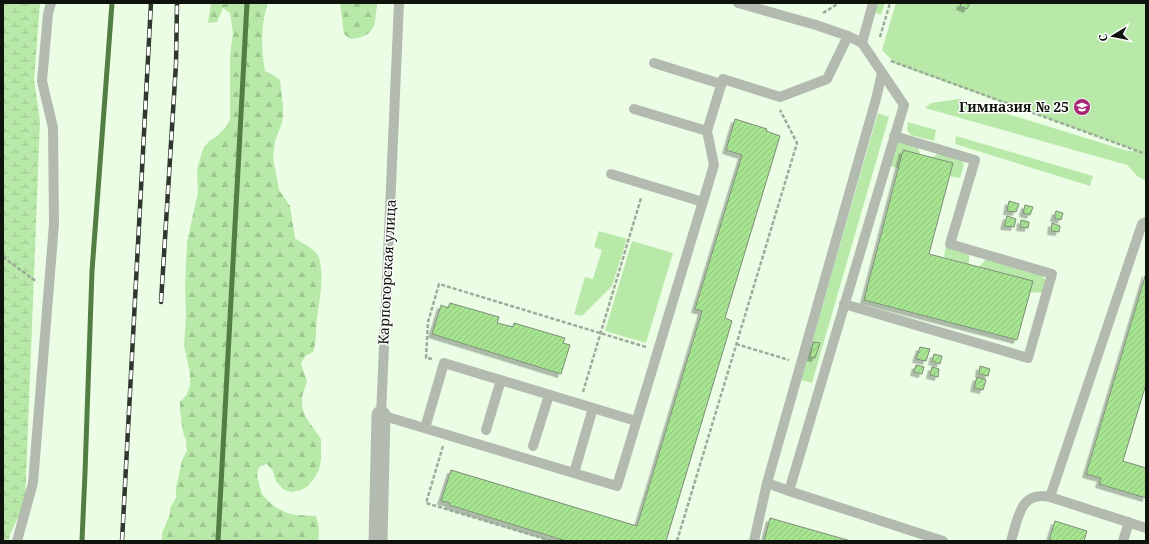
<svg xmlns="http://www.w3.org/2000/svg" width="1149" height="544" viewBox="0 0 1149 544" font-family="'Noto Serif',serif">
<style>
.green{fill:#b9e9a9}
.forest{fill:url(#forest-firs)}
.wetland{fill:url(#wetland-marsh)}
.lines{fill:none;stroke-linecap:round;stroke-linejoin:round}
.stream{stroke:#537e43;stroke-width:5}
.building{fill:url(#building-hatch);stroke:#7d8d78;filter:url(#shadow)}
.path{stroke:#9dac99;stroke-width:2.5;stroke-dasharray:4 2;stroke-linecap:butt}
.lane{stroke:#b3bbb1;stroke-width:10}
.street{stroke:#b3bbb1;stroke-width:19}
.rail-casing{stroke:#30382d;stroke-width:4.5}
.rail{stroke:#fff;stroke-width:3;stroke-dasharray:9;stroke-linecap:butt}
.labels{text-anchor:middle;stroke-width:3;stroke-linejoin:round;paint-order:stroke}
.poi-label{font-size:14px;font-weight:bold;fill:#0e140c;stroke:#fff;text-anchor:end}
.street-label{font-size:14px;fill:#0e140c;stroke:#fff}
</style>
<defs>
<pattern id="forest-firs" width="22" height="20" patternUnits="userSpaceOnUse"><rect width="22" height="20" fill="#b9e9a9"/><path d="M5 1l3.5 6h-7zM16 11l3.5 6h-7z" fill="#9ec790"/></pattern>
<pattern id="wetland-marsh" width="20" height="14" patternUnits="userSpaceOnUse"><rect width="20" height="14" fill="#b9e9a9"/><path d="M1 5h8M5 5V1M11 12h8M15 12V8" fill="none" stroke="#9ec790"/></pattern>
<pattern id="building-hatch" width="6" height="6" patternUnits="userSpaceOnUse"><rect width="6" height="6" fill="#a7e491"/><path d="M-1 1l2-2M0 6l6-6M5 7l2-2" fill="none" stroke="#8fc37c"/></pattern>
<filter id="shadow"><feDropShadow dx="-3.5" dy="3.5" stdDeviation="0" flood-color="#0004"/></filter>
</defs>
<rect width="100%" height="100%" fill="#ebfee5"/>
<path class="green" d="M 877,3 L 885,3 L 881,15 L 874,12 Z
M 896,3 L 1146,3 L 1146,181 L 1137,176 L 1127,165 L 925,108 L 931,103 L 959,99 L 1128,151 L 1138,151 L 896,64 L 882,50 Z
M 878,113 L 889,117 L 812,383 L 801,380 Z
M 908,122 L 936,130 L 934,141 L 911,135 L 907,130 Z
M 956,136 L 1093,176 L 1090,186 L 955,144 Z
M 901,140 L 917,145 L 920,154 L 903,150 L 898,168 L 885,165 L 890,149 Z
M 940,152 L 956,155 L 964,164 L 960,178 L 950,176 L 953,163 L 932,158 Z
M 599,231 L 627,239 L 612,286 L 582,316 L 574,314 L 585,277 L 593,279 L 602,250 L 594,247 Z
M 632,241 L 673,253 L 646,343 L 605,331 Z
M 946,245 L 969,253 L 969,264 L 944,257 Z
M 988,257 L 1036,269 L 1047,282 L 1044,293 L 1030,292 L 1032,281 L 979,267 Z"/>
<path class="forest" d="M 211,3 L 267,3 C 267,9 265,13 264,19 C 261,35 262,54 265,71 L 273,75 L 280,80 L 283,107 L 283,115 L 282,123 L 275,141 L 273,158 L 279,190 L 290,206 L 295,238 C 301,243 312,247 317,254 C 326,268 319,303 317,319 C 315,330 317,342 313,352 L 305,356 L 301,364 L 307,381 L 302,397 L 302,406 L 305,416 L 321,439 L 321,459 L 319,470 L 315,477 L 308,486 L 301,490 L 291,492 L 283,489 L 276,481 L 273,471 L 267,464 L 259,467 L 257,474 L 259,484 L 262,494 L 269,502 L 277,508 L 287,513 L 296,515 L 316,516 C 319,525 320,532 318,541 L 162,541 L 162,533 L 170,514 L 170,508 L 176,498 L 176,488 L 182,460 L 187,451 L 186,440 L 183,432 L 180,411 L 180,402 L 187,394 L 190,385 L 190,374 L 184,345 L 186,318 L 185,286 L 187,242 L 198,192 L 197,169 L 203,149 L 209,141 L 217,136 L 226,127 L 230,119 L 230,55 L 233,33 L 230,13 L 223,8 L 217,22 L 208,23 Z
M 340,3 L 377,3 C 375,25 376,37 350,39 L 344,34 Z"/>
<path class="wetland" d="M 3,3 L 40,3 L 34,80 L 40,121 L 25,504 L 10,534 L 9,541 L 3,541 Z"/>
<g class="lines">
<path class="stream" d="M 82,541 L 85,473 L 92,271 L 112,3
M 218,541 L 247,3"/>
</g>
<path class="building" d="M 961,3 L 970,3 L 967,9 L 960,6 Z
M 735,119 L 767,129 L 766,131 L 780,136 L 725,318 L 732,321 L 666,541 L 566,541 L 449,505 L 450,503 L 441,501 L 451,470 L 637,526 L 702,311 L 695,309 L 742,155 L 726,150 Z
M 903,150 L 953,163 L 929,254 L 1033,281 L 1017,340 L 864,300 Z
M 1009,201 L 1019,204 L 1016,212 L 1007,211 Z
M 1025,205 L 1033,207 L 1030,215 L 1023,213 Z
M 1056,211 L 1063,213 L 1061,220 L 1054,218 Z
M 1007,216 L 1016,219 L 1014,227 L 1004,226 Z
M 1021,220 L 1029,222 L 1028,228 L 1020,227 Z
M 1052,223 L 1060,226 L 1059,232 L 1051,231 Z
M 1146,273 L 1146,384 L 1123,461 L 1146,468 L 1146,498 L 1099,484 L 1101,478 L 1086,474 Z
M 450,303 L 499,317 L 497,323 L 513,327 L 514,323 L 565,338 L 563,343 L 570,345 L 561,374 L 432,334 L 441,305 L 448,308 Z
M 813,342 L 820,343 L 815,358 L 810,357 Z
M 920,347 L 930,349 L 926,361 L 916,359 Z
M 934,354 L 942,356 L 940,364 L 932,361 Z
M 916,365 L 924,367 L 922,374 L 914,372 Z
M 980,366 L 990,369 L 988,376 L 979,374 Z
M 932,367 L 939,369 L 938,377 L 930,375 Z
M 977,377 L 986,380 L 983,390 L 974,388 Z
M 770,518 L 851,541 L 764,541 Z
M 1055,521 L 1087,531 L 1084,541 L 1049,541 Z"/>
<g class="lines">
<path class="path" d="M 823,13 L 839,3
M 880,37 L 890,3
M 891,61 L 1146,154
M 3,257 L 37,282
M 736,344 L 789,360
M 432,359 L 426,358 L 428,322 L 439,284 L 646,347
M 583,392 L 641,198
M 443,446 L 426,503 L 552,541
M 677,541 L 797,143 L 780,110"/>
<path class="lane" d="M 399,3 L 381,415 L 617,486 L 714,165 L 707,131 L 723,79 L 780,97 L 827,79 L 848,36
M 738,3 L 816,25 L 848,36 L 862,43 L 904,105 L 789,491
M 862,43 L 873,3
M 654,63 L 721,84
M 634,109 L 707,131
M 611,174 L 703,202
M 844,304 L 1028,358 L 1052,274 L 950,244 L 975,160 L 894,136
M 425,428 L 444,363 L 636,421
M 486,430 L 501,380
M 533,446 L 549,395
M 574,473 L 593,408
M 767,483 L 876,99 L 882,73
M 1050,497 L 1142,224 L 1146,222
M 17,541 L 33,483 L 54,224 L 53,128 L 42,81 L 48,14 L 51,3
M 754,541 L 767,483 L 789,491 L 943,541
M 1011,541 C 1018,519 1020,490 1050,497 L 1146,528
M 1123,541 L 1129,522"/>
<path class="street" d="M 378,541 L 381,415"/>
<g class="rail-casing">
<path id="rail" d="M 161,302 L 176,64 L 177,3
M 122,541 L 151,3"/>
</g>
<use href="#rail" class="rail"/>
</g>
<defs>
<g id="school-disc" transform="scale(0.9)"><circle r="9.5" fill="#a62574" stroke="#fff"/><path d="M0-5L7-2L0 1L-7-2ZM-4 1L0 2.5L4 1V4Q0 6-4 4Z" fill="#fff"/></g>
</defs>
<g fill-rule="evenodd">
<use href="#school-disc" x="1082" y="107"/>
</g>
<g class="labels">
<g class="poi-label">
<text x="1069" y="112">Гимназия № 25</text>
</g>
<g class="street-label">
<text transform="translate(387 272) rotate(-87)" y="5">Карпогорская улица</text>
</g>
</g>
<rect width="1149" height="544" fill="none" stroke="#0e140c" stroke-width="8"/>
<g transform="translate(1113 36) rotate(260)" stroke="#ffffff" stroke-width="3" paint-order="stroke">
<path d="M0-3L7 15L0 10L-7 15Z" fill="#0e140c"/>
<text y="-6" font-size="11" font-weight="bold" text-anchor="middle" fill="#0e140c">С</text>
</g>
</svg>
